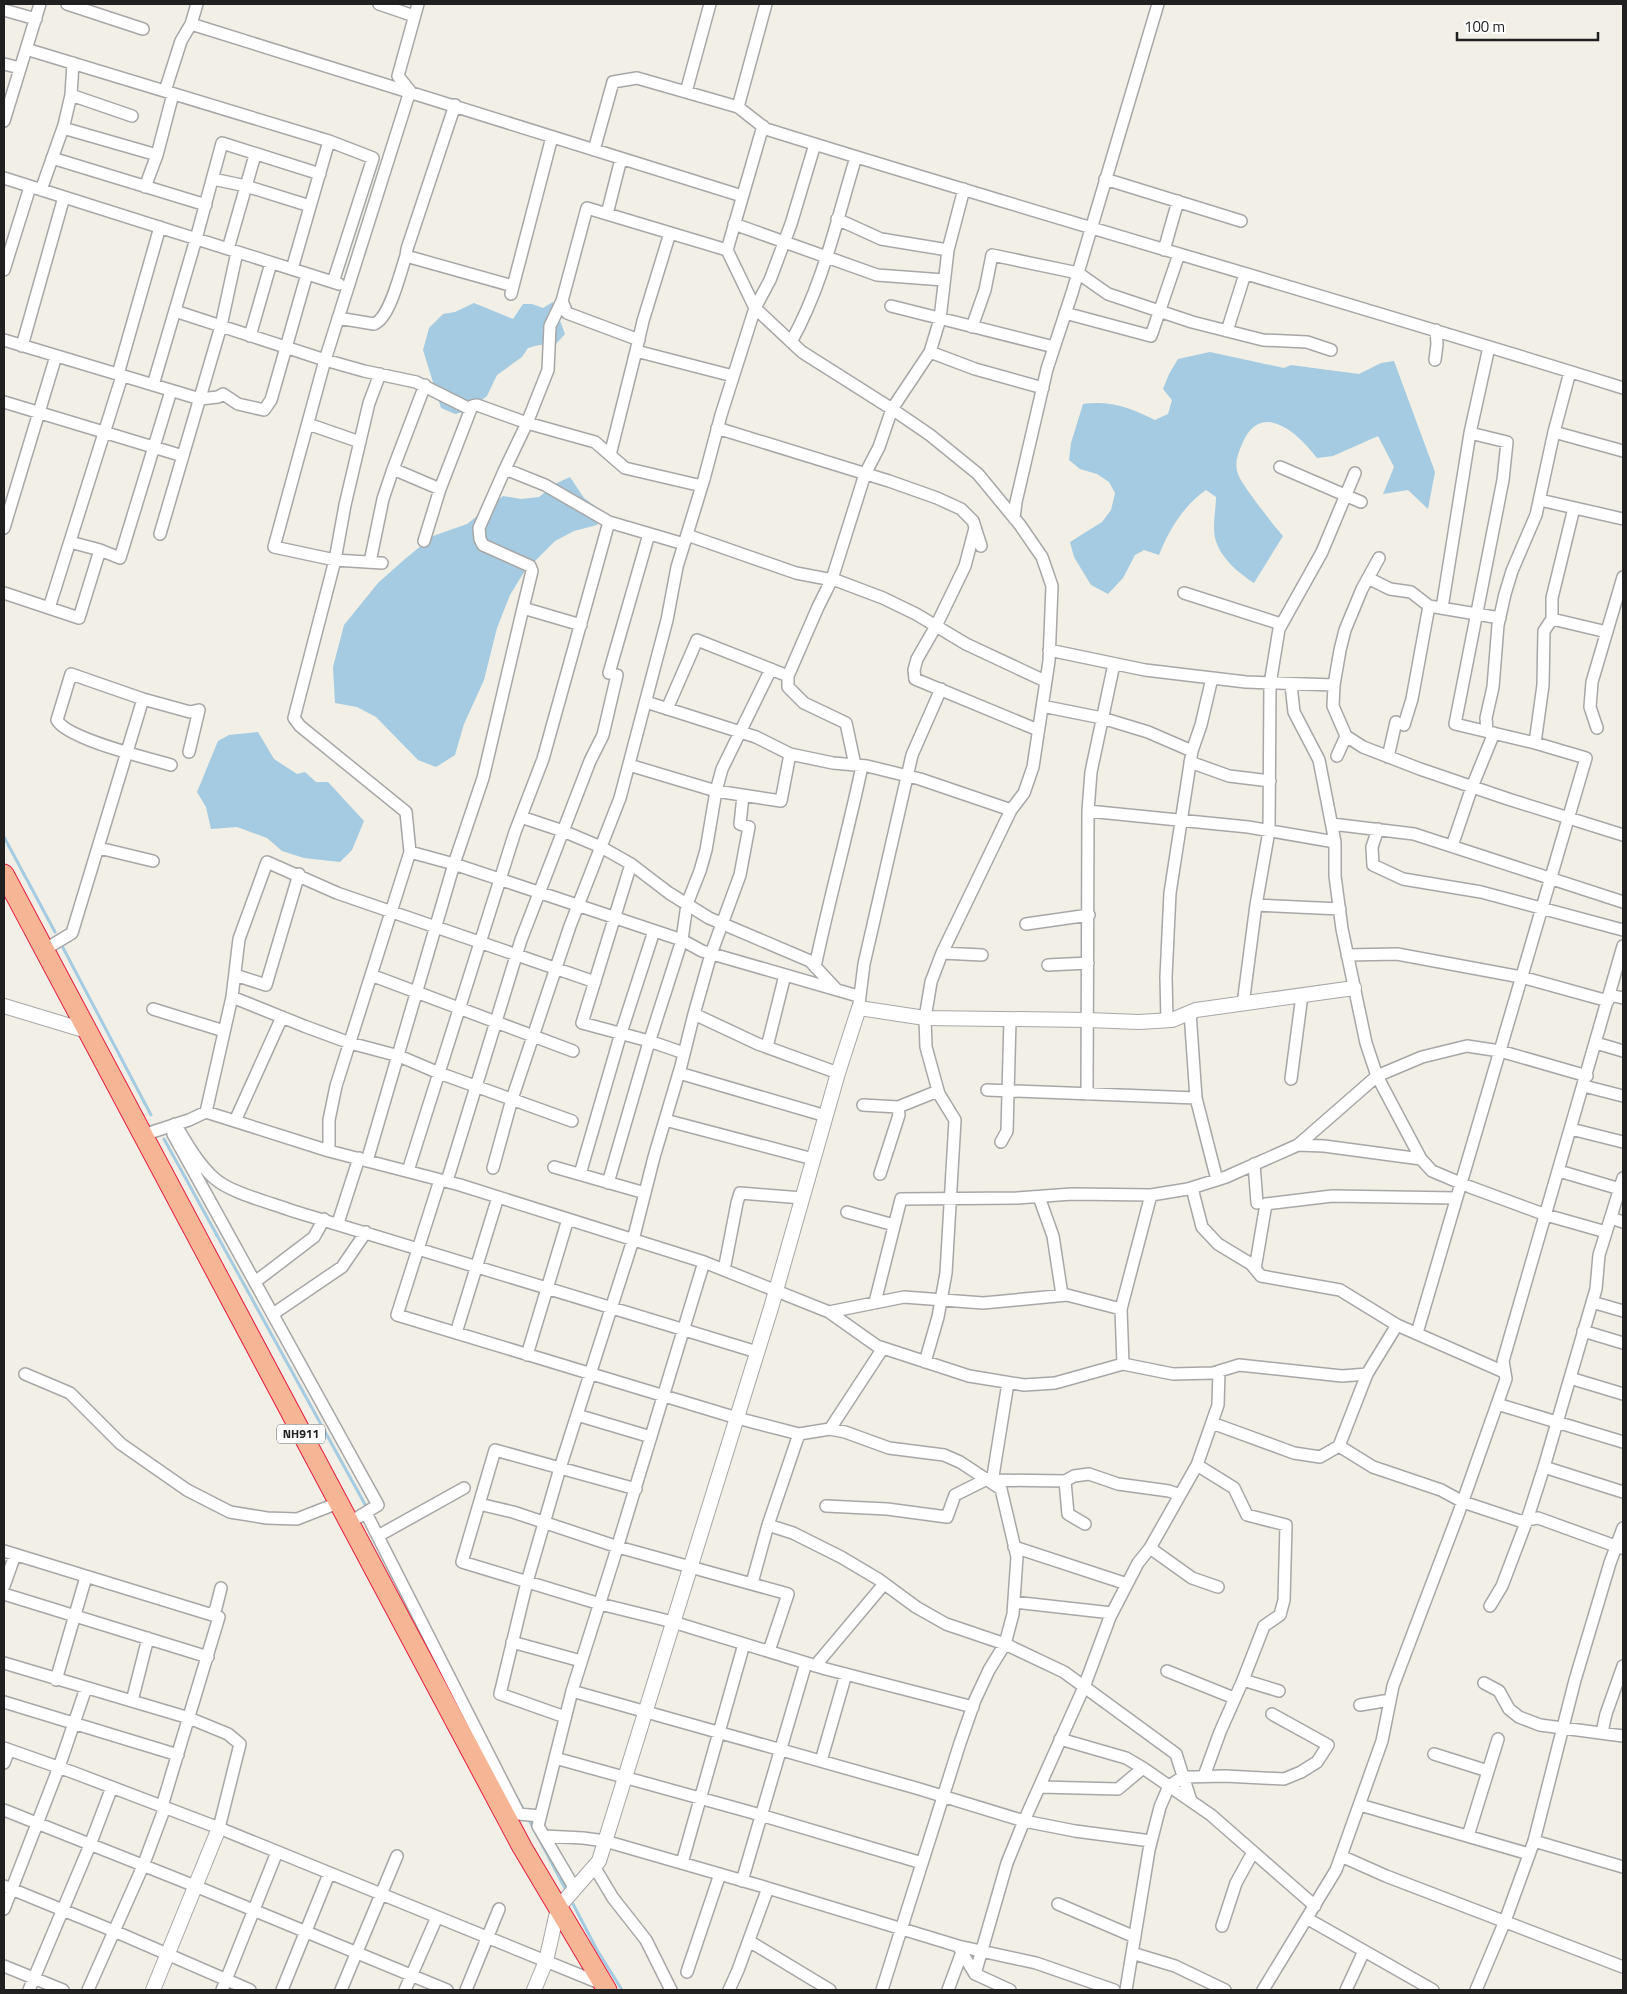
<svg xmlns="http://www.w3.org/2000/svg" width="1627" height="1994" viewBox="0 0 1627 1994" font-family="'Titillium Web',sans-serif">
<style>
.water{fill:#a4cbe1}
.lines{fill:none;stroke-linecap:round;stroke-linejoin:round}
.stream{stroke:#a4cbe1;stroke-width:3}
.minor-casing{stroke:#a7a7a7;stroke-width:14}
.tertiary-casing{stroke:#a7a7a7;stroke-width:16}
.trunk-casing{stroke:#e71c43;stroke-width:21}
.minor{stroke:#fff;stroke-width:11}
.tertiary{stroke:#fff;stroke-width:14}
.trunk{stroke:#f6b696;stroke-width:19}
.labels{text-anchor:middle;stroke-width:4.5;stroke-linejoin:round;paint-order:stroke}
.shield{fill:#fff;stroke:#636363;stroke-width:1}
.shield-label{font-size:12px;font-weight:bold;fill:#202020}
</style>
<rect width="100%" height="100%" fill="#f1efe6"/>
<path class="water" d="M 553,302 L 565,334 L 554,346 L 539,345 L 528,348 L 522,357 L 497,375 L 487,396 L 468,411 L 455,414 L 441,408 L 423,350 L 429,328 L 443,314 L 455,312 L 474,303 L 513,319 L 523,304 L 532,304 L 543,308 Z
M 1210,352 L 1284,368 L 1291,365 L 1359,374 L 1381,363 L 1394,361 L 1435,472 L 1428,509 L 1408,490 L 1383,494 L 1394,467 L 1378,436 L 1333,456 L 1317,458 C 1298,433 1261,399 1242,444 C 1238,454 1234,463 1238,474 C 1241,484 1275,527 1283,536 L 1254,583 C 1240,574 1223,560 1217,544 C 1211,531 1216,511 1216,497 L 1206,490 C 1185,504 1168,531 1159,555 L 1144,550 L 1135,555 L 1123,578 L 1108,594 L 1091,585 L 1074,557 L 1070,542 L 1102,522 L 1111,510 L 1115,493 L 1109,482 L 1097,474 L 1080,469 L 1069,460 L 1071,443 L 1083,404 C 1110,400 1131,408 1155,420 L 1168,414 L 1172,400 L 1163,389 L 1169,374 L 1178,359 Z
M 570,477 L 584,498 L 602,511 L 597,525 L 574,531 L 555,541 L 524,572 L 510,595 L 497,628 L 484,680 L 464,724 L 455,755 L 436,767 L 418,760 L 376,717 L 357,707 L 335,703 L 333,667 L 344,625 L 378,583 L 405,559 L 433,536 L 467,524 L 503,496 L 521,499 L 539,497 L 557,483 Z
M 258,732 L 274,759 L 297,774 L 305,772 L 316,782 L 328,782 L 364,821 L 352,850 L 340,862 L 304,858 L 282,851 L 267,838 L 237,827 L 211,829 L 206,807 L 197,792 L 218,741 L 229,735 Z"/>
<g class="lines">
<path class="stream" d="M 4,837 L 55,932
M 61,944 L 151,1115
M 164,1139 L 367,1508
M 518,1800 L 525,1812
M 528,1818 L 566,1890
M 573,1904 L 597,1950 L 622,1990"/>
<g class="minor-casing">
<path id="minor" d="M 67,4 L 143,29
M 379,4 L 414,16
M 4,10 L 36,19
M 191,24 L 742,196
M 26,49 L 329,141 L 373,158 L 333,282
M 4,64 L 20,68
M 165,91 L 181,41 L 191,24 L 197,4
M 686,92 L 710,4
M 71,95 L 73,63
M 738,107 L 766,4
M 4,121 L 40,4
M 763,126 L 727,250 L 755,308 L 802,352 L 892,409 L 930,435 L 978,474 L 1020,525 L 1042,557 L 1052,586 L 1049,661 L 1033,767 L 1024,793 L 1011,810 L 942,953 L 931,982 L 925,1018 L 926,1047 L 939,1094 L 955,1120 L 946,1273 L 938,1317 L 925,1362
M 63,128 L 157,155
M 594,150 L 613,82 L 637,78 L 738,107 L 766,129 C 1051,218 1338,299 1623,388
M 52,158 L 206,205
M 4,178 L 339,284
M 213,179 L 246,186 L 310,206
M 1105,179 L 1241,221
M 145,187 L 157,155 L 173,94
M 41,190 L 64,125 L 71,95 L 132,116
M 607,214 L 621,159
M 837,219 L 881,239 L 948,250 L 964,189
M 734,224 L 877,275 L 944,280
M 228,249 L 255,155
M 948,250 L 940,319 L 930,352 L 975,369 L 1043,388
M 1164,250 L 1178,201
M 406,256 L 513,286
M 292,269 L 329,141
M 4,270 L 30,187
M 511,294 L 552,137
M 562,301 L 567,313 L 639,340
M 891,306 L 1054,347
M 175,311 L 325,360 L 364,371 L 416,382 L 470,409
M 1065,313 L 1151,336 L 1179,254
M 338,318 L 374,324 C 390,318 400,273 406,256 L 407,249 L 455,105
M 972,327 L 985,290 L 992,255 L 1078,273 L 1108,294 L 1192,322 L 1263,340 L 1307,342 L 1331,350
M 1227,331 L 1245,274
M 250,336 L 271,263
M 4,340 L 200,399 L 218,397 L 223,394 L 238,404 L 264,410 L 271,400 L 307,274
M 791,342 C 823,285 837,219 856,157
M 22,346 L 64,197
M 636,351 L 643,321 L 670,233
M 1435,360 L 1437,344 L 1436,330
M 118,374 L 160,227
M 380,374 L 369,403 L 345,505 L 335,560 L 294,718 L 300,726 L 406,812 L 410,852
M 153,385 L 196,239 L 222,143 L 320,174
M 4,402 L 183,456
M 308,424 L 360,442
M 717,428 L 889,481 L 937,498 L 961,509 L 973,521 L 981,546
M 1554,432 L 1623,451
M 610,455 L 636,351 L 733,376
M 1280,467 L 1361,502
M 393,469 L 440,489
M 505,469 L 545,485 L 609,522
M 702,486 L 625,468 L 595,442 L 527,423 L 548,370 L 550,326 L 562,301 L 587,208 L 727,250
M 1540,500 L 1623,519
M 1574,508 L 1552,598 L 1552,619 L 1607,632
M 1014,518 L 1016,502 L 1047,369 L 1072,293 L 1158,4
M 4,528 L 56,356
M 975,528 L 965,566 L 936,626 L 917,659 L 914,670 L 915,679 L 1038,730
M 160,534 L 221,326 L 237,252
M 687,535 L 796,573 L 838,581 L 883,598 L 916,614 L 966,644 L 1045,681
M 424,541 L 440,489 L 472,406 L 477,405 L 527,423 L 505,469 L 479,528 L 480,539 L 483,545 L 530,566 L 532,571 L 523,608
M 70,542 L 100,550 L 120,558 L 171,391
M 1379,558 L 1362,589 L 1345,630 L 1340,650 L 1334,685 L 1333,706 L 1346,736 L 1363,747 L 1420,769 L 1508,799 L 1623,835
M 370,562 L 383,499 L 393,469 L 425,385
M 382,563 L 335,560 L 274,547 L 325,360 L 410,91 L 398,76 L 418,4
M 1368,578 L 1390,589 L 1411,592 L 1429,606
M 4,593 L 79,618 L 100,550
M 1184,593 L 1281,624
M 49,608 L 122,376
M 1442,608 L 1470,433
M 1049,650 L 1145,670 L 1246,682 L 1334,685
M 771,669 L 722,769 L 716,791 L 706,850 L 700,871 L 687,904 L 682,940 L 702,951 L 858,996
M 609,673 L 649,534
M 788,676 L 788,687 L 804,703 L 846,723 L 855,765
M 1291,685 L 1294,712 L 1319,760 L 1335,842 L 1335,876 L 1342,929 L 1366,1043 L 1377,1076 L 1421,1159
M 143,699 L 71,674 L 57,720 C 67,739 148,758 171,765
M 646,702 L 756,737 L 790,754 L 833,763 L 867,766 L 920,779 L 1011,810
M 1042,706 L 1102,718 L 1148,732 L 1192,751
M 667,709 L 697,640 L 788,676 L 818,607 L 832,579 L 865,474 L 879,447 L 892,409 L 930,352
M 1404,725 L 1412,699 L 1429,606 L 1500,618
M 1597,728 L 1590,707 L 1592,682 L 1623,577
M 1487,731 L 1486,718 L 1493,687 L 1498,625 L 1505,594 L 1512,571 L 1536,515 L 1554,432 L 1570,372
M 1535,743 L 1543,685 L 1544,631 L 1552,619
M 1337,756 L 1346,736
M 1388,757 L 1396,722
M 1190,762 L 1229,776 L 1270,781
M 629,765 L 716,791 L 781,801 L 790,754
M 1088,811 L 1248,827 L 1335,842
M 521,817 L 563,831 L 601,847 L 631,864 L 669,893 L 709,918 L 810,961 L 836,989
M 1332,824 L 1414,834 L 1623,902
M 1378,829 L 1372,847 L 1373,865 L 1403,879 L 1481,892 L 1623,930
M 1452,846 L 1472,787 L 1494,733
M 99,848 L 153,861
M 631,864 L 582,1023 L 649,1041 L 684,1053
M 1256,905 L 1269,831 L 1270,684 L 1279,629 L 1322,552 L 1355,473
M 1026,924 L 1089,915
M 44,950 L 72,933 L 143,699 L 190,712 L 199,710 L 189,752
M 942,953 L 982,955
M 1347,955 L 1397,954 L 1521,977 L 1608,1001
M 1048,965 L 1088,963
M 815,967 C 829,899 848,833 862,766
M 235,975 L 266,985 L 299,874
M 371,975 L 573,1051
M 1610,995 L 1623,998
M 232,997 L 304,1026 L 350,1043 L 399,1056 L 439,1073 L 572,1121
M 859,1004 L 864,964 L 912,755 L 941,689
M 1243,1004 L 1256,905 L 1340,909
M 153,1009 L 224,1031
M 1190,1012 L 1196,1098 L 1217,1180
M 694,1014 L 711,954 L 740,875 L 749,827 L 740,824 L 743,796
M 1167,1021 L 1166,977 L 1170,893 L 1192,751 L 1201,725 L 1212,678
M 1596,1043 L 1623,1051
M 767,1047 L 785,975
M 679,1073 L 826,1116
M 1291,1079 L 1302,995
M 1584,1086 L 1623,1096
M 987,1090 L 1196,1098
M 1087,1094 L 1088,811 L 1091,772 L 1114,664
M 863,1105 L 898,1107
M 206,1112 L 232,997 L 239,939 L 267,862 L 337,893 L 595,982
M 665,1120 L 813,1159
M 235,1121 L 282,1017
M 175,1124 C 186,1142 198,1164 214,1178 C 230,1193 272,1203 293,1211 L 757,1352
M 1571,1129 L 1623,1142
M 173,1134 L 378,1505 L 349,1523
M 143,1135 L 189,1120 L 206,1112 L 329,1151 L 460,1185 L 704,1262 L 829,1312 L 877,1346 L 969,1376 L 1024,1385 L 1055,1383 L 1123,1364 L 1173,1374 L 1213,1373 L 1239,1365 L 1342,1376 L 1367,1374 L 1397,1325
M 1001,1142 L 1007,1131 L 1010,1020
M 1298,1145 L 1377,1076 L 1422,1057 L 1467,1046 L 1500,1051 L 1587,1076
M 329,1151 L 329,1120 L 336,1086 L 410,852 L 454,864 L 682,940 L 647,1049 L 608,1183
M 367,1161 L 454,864 L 483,778 L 523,608 L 581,625
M 1254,1164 L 1257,1203
M 554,1167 L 645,1193
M 493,1168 L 512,1099 L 570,926 L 620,798 L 667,620 L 677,567 L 704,479 L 721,415 L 755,308 L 770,280 L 791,224 L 815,144
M 408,1171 L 515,832 L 543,759 L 609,522 L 684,544
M 1559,1171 L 1620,1189
M 580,1174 L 621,1033 L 654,931
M 880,1174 L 899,1115 L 898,1107 L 938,1091
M 440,1180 L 397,1315 L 737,1418 L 799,1434 L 830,1429 L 845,1432 L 889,1448 L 944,1455 L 960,1462 L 1001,1489 L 1017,1557 L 1013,1614 L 1005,1644 L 989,1670 L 975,1700 L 960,1743 L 882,1990
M 447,1181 L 521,940 L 590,761 L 603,735 L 617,675
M 1192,1188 L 1202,1227 L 1218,1244 L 1251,1264 L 1261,1276 L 1340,1290 L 1397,1325 L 1504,1372
M 1039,1197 L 1053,1236 L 1062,1295
M 847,1212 L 894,1225
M 1611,1218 L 1623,1222
M 338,1223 L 359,1158
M 1255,1269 L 1266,1204 L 1332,1196 L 1456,1198
M 724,1270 L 737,1203 L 740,1193 L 802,1198
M 255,1282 L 314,1237 L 324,1219
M 875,1302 L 901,1199 L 1017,1198 L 1072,1194 L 1151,1195 L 1188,1189 L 1226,1177 L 1298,1145 L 1324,1146 L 1421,1159 L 1432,1171 L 1470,1187 L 1546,1215 L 1606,1232
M 1592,1302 L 1623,1311
M 829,1312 L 904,1297 L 983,1303 L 1067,1295 L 1121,1309
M 273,1314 L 342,1267 L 366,1232
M 1583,1331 L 1623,1343
M 456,1333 L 498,1197
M 1417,1333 L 1586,758 L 1535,743 L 1455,724 L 1503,480 L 1507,442 L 1470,433 L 1489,347
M 527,1355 L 568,1219
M 1123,1364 L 1121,1309 L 1151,1195
M 25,1374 L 70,1393 L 121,1444 L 187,1490 L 230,1512 L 267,1518 L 297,1519 L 338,1503
M 1570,1378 L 1623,1394
M 1497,1404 L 1623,1442
M 577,1415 L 651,1437
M 1212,1423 L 1294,1453 L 1320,1457 L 1339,1446 L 1367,1374
M 830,1429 L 883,1348
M 1339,1446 L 1373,1467 L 1441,1490 L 1463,1502 L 1520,1521 L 1538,1518 L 1621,1548
M 1197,1465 L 1234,1488 L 1247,1515 L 1286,1525 L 1284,1600 L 1280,1615 L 1264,1626 L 1243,1680
M 1544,1467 L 1623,1492
M 988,1480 L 1065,1481 L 1068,1514 L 1085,1524
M 1065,1481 L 1074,1476 L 1089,1474 L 1118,1484 L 1169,1491 L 1180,1495
M 636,1489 L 495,1450 L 462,1562 L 600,1604 L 673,1622 L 826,1669 L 973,1707
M 479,1504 L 513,1512 L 618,1547 L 788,1594 L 769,1651
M 826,1506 L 887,1509 L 947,1517 L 955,1495 L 993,1476 L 1008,1383
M 366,1513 L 519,1814 L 540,1816
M 768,1525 L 793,1533 L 841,1557 L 878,1579 L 916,1607 L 946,1624 L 1005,1644 L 1064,1672 L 1176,1754 L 1191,1801
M 378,1536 L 464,1488
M 1014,1547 L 1127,1584
M 1150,1548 L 1197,1465 L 1218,1405 L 1219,1371
M 4,1551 L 219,1617 L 162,1806
M 752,1583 L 768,1525 L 799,1434
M 4,1586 L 15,1555
M 4,1594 L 208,1657
M 1014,1602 L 1112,1613
M 1490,1606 L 1502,1586 L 1527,1520 L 1544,1467 L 1596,1289 L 1599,1255 L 1623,1178
M 212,1615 L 216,1608 L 221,1588
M 512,1642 L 581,1661
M 4,1663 L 189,1718 L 228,1734 L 240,1744 L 219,1828
M 815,1666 L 884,1584
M 1167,1671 L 1234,1698
M 56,1680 L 86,1577
M 1484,1683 L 1499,1691 L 1509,1709 L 1519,1717 L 1540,1725 L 1623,1736
M 572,1691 L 916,1788 L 1024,1821 L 1075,1831 L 1151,1841
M 132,1701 L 148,1638
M 4,1702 L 178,1755
M 1360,1705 L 1390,1700
M 565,1717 L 500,1694 L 527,1582 L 560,1468 L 633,1240 L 654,1157 L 681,1066 L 694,1014 L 758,1044 L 838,1073
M 1602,1732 L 1606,1714 L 1623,1666
M 1060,1739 L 1126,1758 L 1143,1768 L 1211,1815 L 1315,1906
M 4,1748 L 72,1772 L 219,1828 L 602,1984
M 1434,1754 L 1488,1771
M 555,1758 L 750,1812 L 922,1863
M 821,1761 L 846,1674
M 4,1763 L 9,1750
M 1204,1776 L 1220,1732 L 1243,1680 L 1279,1691
M 1040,1787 L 1118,1789 L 1143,1768
M 1360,1805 L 1529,1854
M 4,1810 L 195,1886 L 447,1990
M 544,1836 L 583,1838 L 605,1841 L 761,1886 L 958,1946 L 975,1974 L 1010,1990
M 1468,1836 L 1498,1739
M 1534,1841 L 1623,1867
M 1341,1856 L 1386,1876 L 1623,1967
M 682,1863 L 744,1644
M 595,1868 L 613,1898 L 646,1940 L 671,1990
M 742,1881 L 806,1663
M 4,1886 L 114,1931 L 250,1990
M 575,1889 L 538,1826 L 572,1691 L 614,1558 L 704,1262
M 1058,1904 L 1135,1937
M 4,1909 L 59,1767 L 86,1688
M 1308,1919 L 1433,1990
M 1222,1926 L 1236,1883 L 1253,1852
M 749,1941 L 830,1990
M 958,1946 L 1036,1963 L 1114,1990
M 1132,1953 L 1175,1966 L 1225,1990
M 4,1966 L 63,1990
M 687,1972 L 720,1874
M 975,1974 L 1007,1863 L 1024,1821 L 1084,1687 L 1110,1617 L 1138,1563 L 1150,1548 L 1192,1578 L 1218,1587
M 29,1990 L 90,1845 L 112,1787
M 88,1990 L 143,1866 L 165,1807
M 222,1990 L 277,1852
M 282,1990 L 329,1874
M 341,1990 L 397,1856
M 405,1990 L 437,1917
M 466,1990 L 499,1909
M 729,1990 L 738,1970 L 768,1888
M 948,1990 L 962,1952
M 1126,1990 L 1149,1850 L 1160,1807 L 1169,1786 L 1183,1777 L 1225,1776 L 1284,1779 L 1301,1772 L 1317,1762 L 1328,1745 L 1272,1714
M 1263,1990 L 1336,1870 L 1382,1741 L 1393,1686 L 1459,1512 L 1506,1379 L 1503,1361 L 1623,946
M 1346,1990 L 1364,1951
M 1476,1990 L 1505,1921 L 1534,1841 L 1575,1680 L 1610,1563 L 1623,1528"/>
</g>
<g class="tertiary-casing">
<path id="tertiary" d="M 4,1006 L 87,1031
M 153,1990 L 219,1828
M 534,1990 L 546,1961 L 558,1908 L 599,1861 L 771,1308 L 838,1073 L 859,1008 L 925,1018 L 1088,1020 L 1139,1022 L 1172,1020 L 1196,1010 L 1354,988"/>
</g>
<g class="trunk-casing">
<path id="trunk" d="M 4,874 L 522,1847 L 607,1990"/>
</g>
<use href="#minor" class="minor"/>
<use href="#tertiary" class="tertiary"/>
<use href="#trunk" class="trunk"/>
</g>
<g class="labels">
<rect class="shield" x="277" y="1424.5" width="48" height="19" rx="4"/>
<g class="shield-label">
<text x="301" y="1438">NH911</text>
</g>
</g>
<rect width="1627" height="1994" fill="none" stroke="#202020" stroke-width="10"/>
<path d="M1457 32v8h141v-8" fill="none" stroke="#202020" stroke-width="2.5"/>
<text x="1464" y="32" font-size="15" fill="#202020" stroke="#ffffff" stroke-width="4" paint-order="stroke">100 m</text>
</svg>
